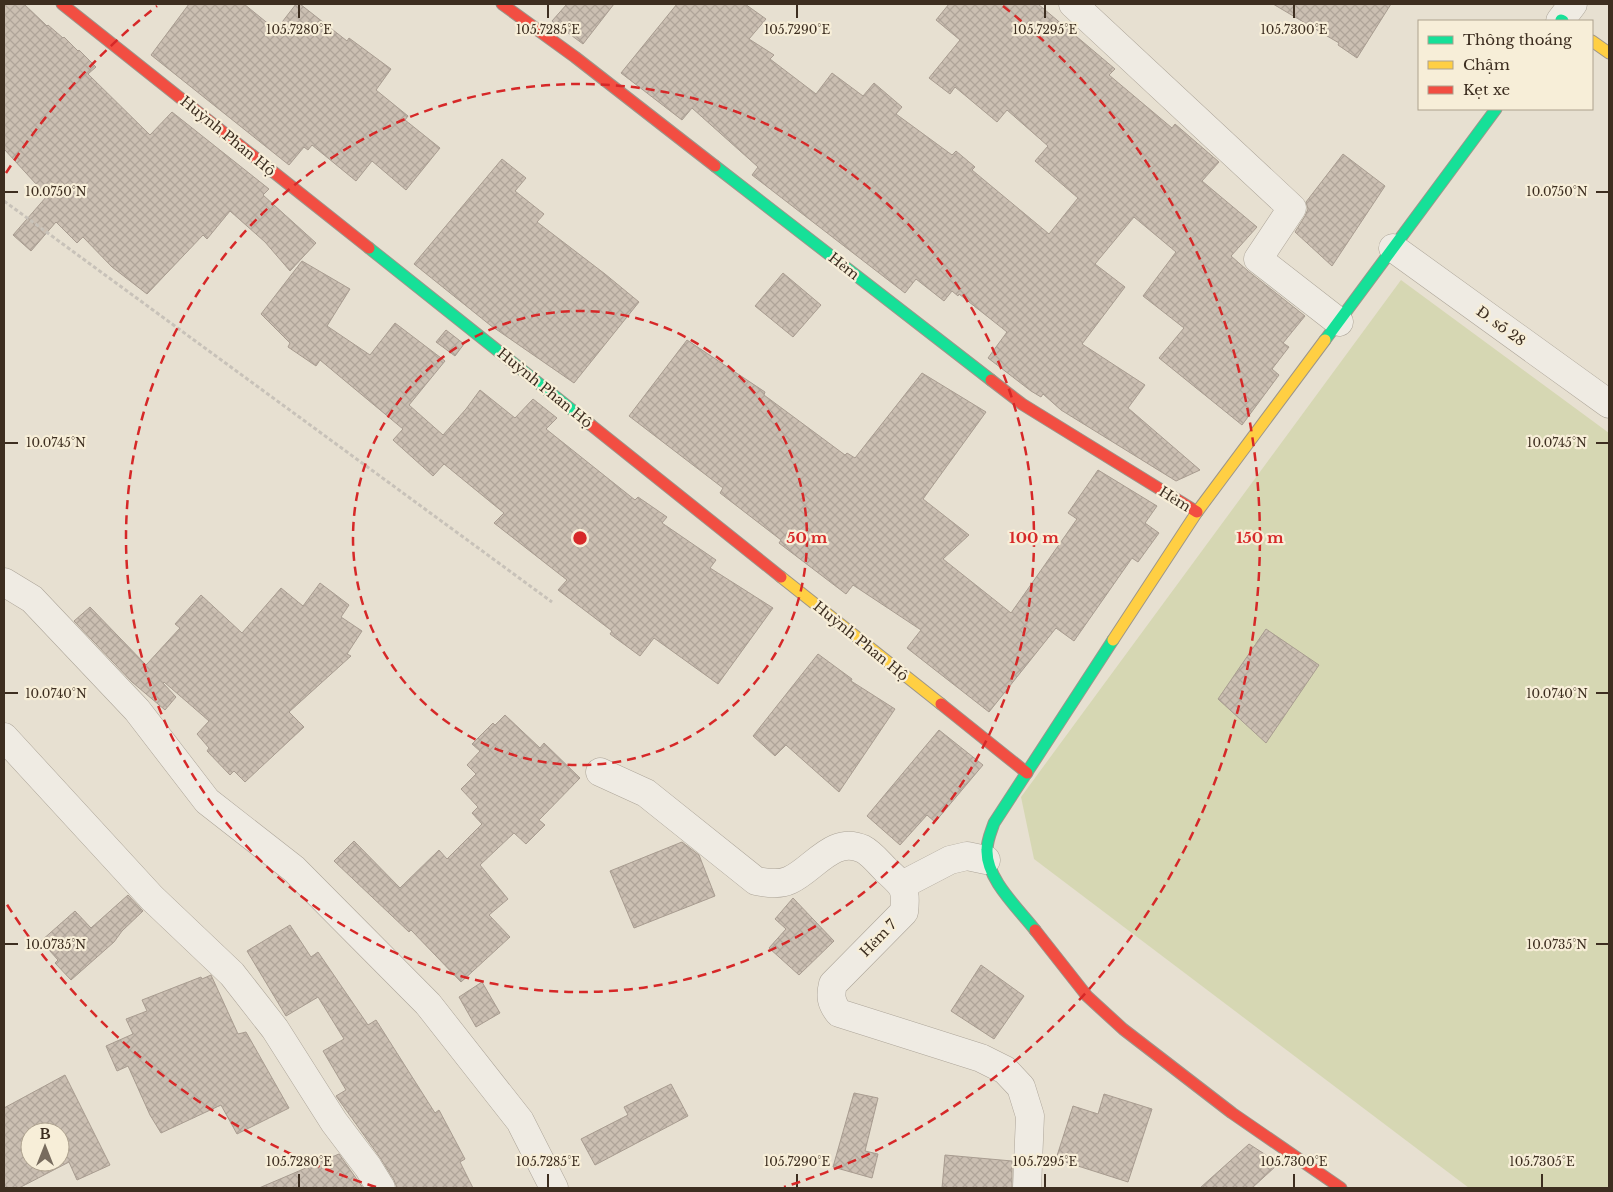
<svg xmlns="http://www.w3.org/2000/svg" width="1613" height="1192" viewBox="0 0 1613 1192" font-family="'Libre Baskerville',serif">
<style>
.green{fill:#d6d7b3}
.building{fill:url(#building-cross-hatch);stroke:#a89c90;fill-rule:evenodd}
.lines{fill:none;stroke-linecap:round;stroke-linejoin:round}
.street-casing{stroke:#ada599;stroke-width:29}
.fast-casing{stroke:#9c958a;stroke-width:13}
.slow-casing{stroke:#9c958a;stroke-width:13}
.jam-casing{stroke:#9c958a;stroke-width:13}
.path{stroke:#c8c2b9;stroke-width:3;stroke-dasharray:4 2.5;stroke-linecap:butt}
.street{stroke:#efebe3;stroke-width:28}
.fast{stroke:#16e098;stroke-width:11}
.slow{stroke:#ffcf43;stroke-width:11}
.jam{stroke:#f24e42;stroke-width:11}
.ticks{fill:none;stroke:#3d2e20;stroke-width:2}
.ring{fill:none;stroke:#d62828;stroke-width:2.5;stroke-dasharray:9 6}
.labels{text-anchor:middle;stroke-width:4.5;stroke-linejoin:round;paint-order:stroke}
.street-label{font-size:14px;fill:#3d2e20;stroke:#f7eed8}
.ticks-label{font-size:12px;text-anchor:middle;fill:#3d2e20;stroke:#f7eed8;stroke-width:4.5;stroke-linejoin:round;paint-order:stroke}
.centre{fill:#d62828;stroke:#f7eed8;stroke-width:2.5}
.ring-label{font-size:15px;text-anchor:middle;font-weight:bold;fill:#d62828;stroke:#f7eed8;stroke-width:4.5;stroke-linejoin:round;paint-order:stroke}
</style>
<defs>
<pattern id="building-cross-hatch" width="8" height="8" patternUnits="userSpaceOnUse" patternTransform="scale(1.25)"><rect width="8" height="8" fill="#cbbfb2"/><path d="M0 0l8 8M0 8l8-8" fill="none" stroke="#afa499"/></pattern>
</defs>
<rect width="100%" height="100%" fill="#e7e0d1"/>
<path class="green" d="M 1401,280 L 1609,433 L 1609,1188 L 1469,1188 L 1034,859 L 1021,797 Z"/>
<path class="building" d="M 4,4 L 24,4 L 47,26 L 48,25 L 63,38 L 64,37 L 78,51 L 79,50 L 96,67 L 88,74 L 150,135 L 172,112 L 269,189 L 263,195 L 316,243 L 290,271 L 265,242 L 230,211 L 207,239 L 203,235 L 147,294 L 112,267 L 83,237 L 77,243 L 56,222 L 31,251 L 13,235 L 47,196 L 4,149 Z
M 189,4 L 244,4 L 276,30 L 296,4 L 300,4 L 347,41 L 349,38 L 391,69 L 376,90 L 408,116 L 405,120 L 440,148 L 406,190 L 372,161 L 356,181 L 312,145 L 308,150 L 304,147 L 289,165 L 151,55 Z
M 567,4 L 614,4 L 583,44 L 552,21 Z
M 677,4 L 745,4 L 766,19 L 749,39 L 774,55 L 770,59 L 816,94 L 832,73 L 863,96 L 874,83 L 902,107 L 896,114 L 952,155 L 956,151 L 975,167 L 972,170 L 1049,234 L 1078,198 L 1035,161 L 1048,146 L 1007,110 L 997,122 L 955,87 L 950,94 L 929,78 L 960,40 L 936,20 L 949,4 L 1038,4 L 1115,69 L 1109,75 L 1172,128 L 1175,124 L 1219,162 L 1202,181 L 1257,227 L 1231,256 L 1248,271 L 1305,316 L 1283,343 L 1289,347 L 1272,369 L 1279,375 L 1242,425 L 1159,358 L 1184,328 L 1143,296 L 1176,252 L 1134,217 L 1095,264 L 1125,287 L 1082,344 L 1145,385 L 1128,408 L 1200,470 L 1176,481 L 1061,410 L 1043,394 L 1041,397 L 1031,391 L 988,358 L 1007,332 L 959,294 L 958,296 L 952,291 L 944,301 L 916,279 L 905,293 L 752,175 L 758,167 L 692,108 L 682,120 L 621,73 Z
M 1273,4 L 1391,4 L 1357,58 L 1338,45 L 1339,43 Z
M 1343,154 L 1385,186 L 1332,266 L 1295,232 L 1305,216 L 1308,209 L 1306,202 Z
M 502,159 L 526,178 L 515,191 L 544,214 L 537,222 L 605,274 L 639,302 L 574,383 L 490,325 L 414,264 Z
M 302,261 L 350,289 L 327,326 L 370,355 L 395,323 L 445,361 L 409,405 L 443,435 L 466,409 L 480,390 L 515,418 L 533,399 L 557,418 L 546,429 L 635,500 L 638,497 L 667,517 L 662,523 L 716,560 L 710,568 L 773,608 L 718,684 L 654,638 L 640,656 L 610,634 L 612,631 L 558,590 L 567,580 L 494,523 L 504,513 L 444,464 L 433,476 L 393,440 L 403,429 L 320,360 L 316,366 L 288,347 L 290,343 L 261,314 Z
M 783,273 L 821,305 L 793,337 L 755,306 Z
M 446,330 L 464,344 L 455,356 L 436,342 Z
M 687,340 L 765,392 L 764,395 L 845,455 L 847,453 L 855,458 L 922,373 L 986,412 L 923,499 L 969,535 L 943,559 L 1011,613 L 1077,519 L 1068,513 L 1098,470 L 1157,506 L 1145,523 L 1159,533 L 1138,562 L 1132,558 L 1074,641 L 1056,628 L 989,712 L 907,648 L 921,630 L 853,585 L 846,594 L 779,543 L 781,540 L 720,493 L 723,488 L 629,416 Z
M 320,583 L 349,605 L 341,617 L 362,631 L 347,654 L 351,656 L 289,712 L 304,727 L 245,782 L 234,771 L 230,775 L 207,751 L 209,748 L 197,734 L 209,721 L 164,682 L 163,683 L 176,697 L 165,710 L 132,682 L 74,621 L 90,607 L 146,665 L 180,628 L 175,624 L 201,595 L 242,633 L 281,588 L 303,606 Z
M 1266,629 L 1319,665 L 1266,743 L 1218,699 Z
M 818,654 L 852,679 L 851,681 L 895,709 L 839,792 L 786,745 L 775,756 L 753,736 Z
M 505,715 L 540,748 L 544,743 L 580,778 L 539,820 L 545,825 L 526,844 L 514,833 L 480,865 L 508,899 L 489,915 L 510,937 L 461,982 L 411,930 L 409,932 L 334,861 L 354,841 L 400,888 L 439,850 L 447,859 L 482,824 L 472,813 L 478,807 L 461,789 L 476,774 L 467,765 L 480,751 L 472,744 L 493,723 L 495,725 Z
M 939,730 L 983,765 L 935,822 L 927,815 L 900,845 L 867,816 Z
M 682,842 L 699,855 L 715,896 L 634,928 L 610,871 Z
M 128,895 L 143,911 L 122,931 L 114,942 L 71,980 L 55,963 L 58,960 L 41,941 L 75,911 L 91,928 Z
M 793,898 L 834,941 L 799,975 L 769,948 L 786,929 L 775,919 Z
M 290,925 L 311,957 L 318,952 L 368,1025 L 376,1020 L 435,1113 L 439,1110 L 465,1159 L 460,1162 L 473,1188 L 397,1188 L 394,1180 L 381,1159 L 336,1096 L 346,1090 L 323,1051 L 344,1039 L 318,997 L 286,1016 L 247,951 Z
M 981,965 L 1024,996 L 994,1039 L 951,1011 Z
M 211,975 L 238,1034 L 246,1032 L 289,1108 L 237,1134 L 221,1105 L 161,1133 L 150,1115 L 128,1066 L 117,1071 L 106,1046 L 133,1034 L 126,1019 L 147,1011 L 142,1000 L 201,977 L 202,979 Z
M 482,982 L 500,1013 L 476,1027 L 459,997 Z
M 65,1075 L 110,1165 L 77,1180 L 69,1162 L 19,1188 L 4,1188 L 4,1108 ZM 30,1132 L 60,1132 L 60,1162 L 30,1162 Z
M 671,1084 L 688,1116 L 595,1165 L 581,1139 L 628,1115 L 624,1107 Z
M 854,1093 L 878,1098 L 865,1151 L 878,1154 L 872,1178 L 833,1167 Z
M 1104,1094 L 1152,1109 L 1128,1182 L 1056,1159 L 1073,1106 L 1098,1114 Z
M 1249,1144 L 1266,1155 L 1276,1166 L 1252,1188 L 1200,1188 Z
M 339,1154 L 363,1188 L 259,1188 L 320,1162 Z
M 945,1155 L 1012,1161 L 1012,1188 L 942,1188 Z"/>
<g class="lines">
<g class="street-casing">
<path id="street" d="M 1073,4 L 1292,208 L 1258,259 L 1339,322
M 1560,21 L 1573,4
M 1393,248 L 1609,404
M 4,582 L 32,599 L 137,710 L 207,801 L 294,869 L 428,1004 L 520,1121 L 554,1188
M 4,737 L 152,898 L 232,974 L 275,1029 L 334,1122 L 368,1167 L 381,1188
M 600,772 L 646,793 L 756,881 C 767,883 780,885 790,880 C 814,869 833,835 863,849 C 871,853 879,863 886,870 C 903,886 907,887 904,912 L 833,984 C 830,996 831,1003 839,1013 L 981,1058 L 1005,1070 L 1021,1087 L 1030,1116 L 1027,1188
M 902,885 L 950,860 L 967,856 L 986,860"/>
</g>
<g class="fast-casing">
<path id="fast" d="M 1561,20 L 1563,21
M 715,166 L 991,380
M 369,248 L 591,425
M 1325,340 L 1496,109
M 1035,930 C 1018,908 986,879 987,850 C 987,840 991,832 994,823 L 1113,640"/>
</g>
<g class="slow-casing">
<path id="slow" d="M 1592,41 L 1609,53
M 781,577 L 941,704
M 1113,640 L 1197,512 L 1325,340"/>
</g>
<g class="jam-casing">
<path id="jam" d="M 62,4 L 369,248
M 502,4 L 575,57 L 715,166
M 991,380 L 1022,404 L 1197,512
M 591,425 L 781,577
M 941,704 L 1027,773
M 1035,930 L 1087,996 L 1123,1029 L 1232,1113 L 1341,1188"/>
</g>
<path class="path" d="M 4,201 L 552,602"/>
<use href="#street" class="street"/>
<use href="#fast" class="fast"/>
<use href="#slow" class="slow"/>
<use href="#jam" class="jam"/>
</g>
<path class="ticks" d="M 299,5 L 299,18M 548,5 L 548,18M 797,5 L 797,18M 1045,5 L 1045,18M 1294,5 L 1294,18M 5,192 L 18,192M 1596,192 L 1608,192M 5,443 L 18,443M 1596,443 L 1608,443M 5,693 L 18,693M 1596,693 L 1608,693M 5,944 L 18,944M 1596,944 L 1608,944M 299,1174 L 299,1187M 548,1174 L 548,1187M 797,1174 L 797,1187M 1045,1174 L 1045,1187M 1294,1174 L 1294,1187M 1542,1174 L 1542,1187"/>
<g class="ring">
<circle cx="580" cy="538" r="227"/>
<circle cx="580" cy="538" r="454"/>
<path d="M376 1187A680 680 0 0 1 6 903M6 173A680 680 0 0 1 157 6M1003 6A680 680 0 0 1 784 1187"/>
</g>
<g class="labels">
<g class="street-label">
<text transform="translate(228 136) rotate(39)" y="5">Huỳnh Phan Hộ</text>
<text transform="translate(844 266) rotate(38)" y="5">Hẻm</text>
<text transform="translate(1501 326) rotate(36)" y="5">Đ. số 28</text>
<text transform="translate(545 388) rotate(39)" y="5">Huỳnh Phan Hộ</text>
<text transform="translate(1175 499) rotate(32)" y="5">Hẻm</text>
<text transform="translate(861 641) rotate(39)" y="5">Huỳnh Phan Hộ</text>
<text transform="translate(878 938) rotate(-46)" y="5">Hẻm 7</text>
</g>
</g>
<g class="ticks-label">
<text x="299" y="34">105.7280°E</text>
<text x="548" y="34">105.7285°E</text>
<text x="797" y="34">105.7290°E</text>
<text x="1045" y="34">105.7295°E</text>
<text x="1294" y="34">105.7300°E</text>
<text x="56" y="196">10.0750°N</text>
<text x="1557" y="196">10.0750°N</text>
<text x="56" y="447">10.0745°N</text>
<text x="1557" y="447">10.0745°N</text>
<text x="56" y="698">10.0740°N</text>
<text x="1557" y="698">10.0740°N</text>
<text x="56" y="949">10.0735°N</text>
<text x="1557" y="949">10.0735°N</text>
<text x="299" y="1166">105.7280°E</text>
<text x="548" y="1166">105.7285°E</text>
<text x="797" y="1166">105.7290°E</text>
<text x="1045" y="1166">105.7295°E</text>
<text x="1294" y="1166">105.7300°E</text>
<text x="1542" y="1166">105.7305°E</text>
</g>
<circle cx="580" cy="538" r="8" class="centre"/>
<g class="ring-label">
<text x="807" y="543">50 m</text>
<text x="1034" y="543">100 m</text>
<text x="1260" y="543">150 m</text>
</g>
<rect width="1613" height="1192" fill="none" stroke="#3d2e20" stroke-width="10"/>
<rect x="1418" y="20" width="175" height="90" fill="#f7eed8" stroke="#ada18e"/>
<rect x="1428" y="36" width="25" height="8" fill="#16e098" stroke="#ada18e"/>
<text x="1463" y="45" font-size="15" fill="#3d2e20">Thông thoáng</text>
<rect x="1428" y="61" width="25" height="8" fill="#ffcf43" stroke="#ada18e"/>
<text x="1463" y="70" font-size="15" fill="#3d2e20">Chậm</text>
<rect x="1428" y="86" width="25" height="8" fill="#f24e42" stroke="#ada18e"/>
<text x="1463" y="95" font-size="15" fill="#3d2e20">Kẹt xe</text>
<g transform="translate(45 1147)"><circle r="24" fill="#f7eed8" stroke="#ada18e"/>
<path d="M0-4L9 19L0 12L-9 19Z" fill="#786c5e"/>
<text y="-8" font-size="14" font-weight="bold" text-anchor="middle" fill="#3d2e20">B</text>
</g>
</svg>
